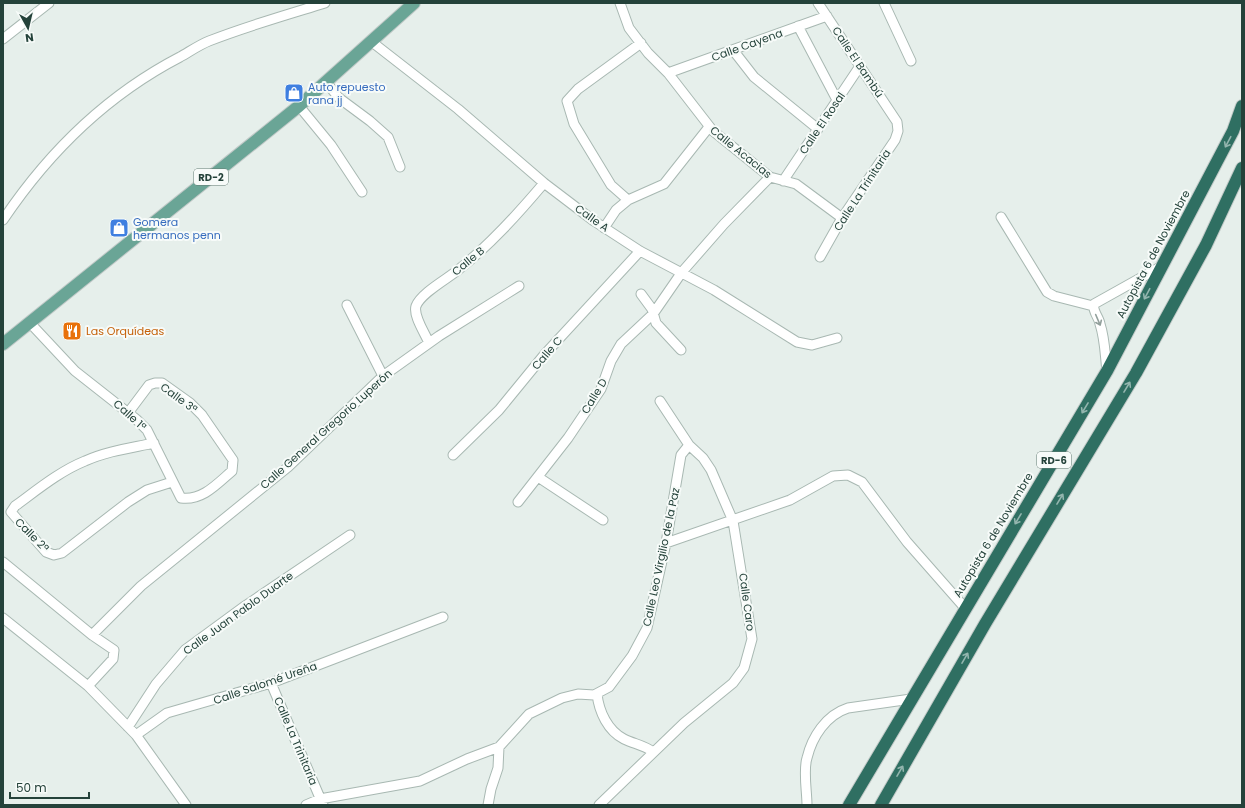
<svg xmlns="http://www.w3.org/2000/svg" width="1245" height="808" viewBox="0 0 1245 808" font-family="Poppins,sans-serif">
<style>
.lines{fill:none;stroke-linecap:round;stroke-linejoin:round}
.minor-casing{stroke:#a8b8b2;stroke-width:11}
.primary-casing{stroke:#c2cac8;stroke-width:14}
.motorway-casing{stroke:#c2cac8;stroke-width:14}
.minor{stroke:#fff;stroke-width:9}
.primary{stroke:#6aa596;stroke-width:12}
.motorway{stroke:#2f6f62;stroke-width:12}
.oneway{stroke:#93b5ae}
.oneway2{stroke:#92a09c}
.labels{text-anchor:middle;stroke-width:4;stroke-linejoin:round;paint-order:stroke}
.shield{fill:#f7fbf9;stroke:#637a73;stroke-width:1}
.shield-label{font-size:10px;font-weight:bold;fill:#24423a}
.street-label{font-size:11px;fill:#24423a;stroke:#f7fbf9}
.shop-label{font-size:11px;fill:#366cbe;stroke:#f7fbf9;text-anchor:start}
.food-label{font-size:11px;fill:#c56008;stroke:#f7fbf9;text-anchor:start}
</style>
<rect width="100%" height="100%" fill="#e6efeb"/>
<g class="lines">
<g class="minor-casing">
<path id="minor" d="M 620,3 L 629,28 L 648,53 L 668,73 L 713,131 L 770,177 L 796,184 L 842,218
M 818,3 L 897,122 L 898,131 L 895,140 L 842,218 L 820,257
M 884,3 L 911,61
M 798,26 L 837,100
M 3,39 L 49,3
M 372,42 L 458,109 L 544,183 L 594,221 L 640,251 L 714,290 L 797,342 L 812,345 L 837,338
M 733,50 L 754,77 L 818,129
M 668,73 L 827,16
M 326,82 L 339,98 L 370,121 L 388,137 L 400,167
M 299,106 L 331,145 L 362,192
M 783,181 L 860,66
M 628,200 L 611,185 L 574,124 L 567,101 L 578,89 L 641,43
M 1001,217 L 1047,292 L 1054,296 L 1093,306
M 3,220 C 48,153 107,95 180,57 C 189,52 199,45 209,41 C 247,26 286,15 325,3
M 604,228 L 616,210 L 628,200 L 664,184 L 709,127
M 641,294 L 652,309 L 656,323 L 681,350
M 347,305 L 383,376
M 31,324 L 75,371 L 136,419 L 147,430 L 181,498 C 202,501 217,484 232,471 L 233,460 L 202,415 L 190,403 L 162,383 L 155,383 L 149,385 L 128,413
M 429,343 C 425,333 413,316 416,306 C 421,293 447,279 458,270 C 490,245 517,215 544,183
M 1107,371 C 1105,355 1105,339 1100,324 C 1099,317 1092,311 1094,304 L 1162,266
M 154,443 C 131,448 107,451 85,461 C 60,471 37,490 15,506 L 11,512 L 46,552 L 54,555 L 62,553 L 128,502 L 147,490 L 172,482
M 453,455 L 499,410 L 544,355 L 640,251
M 538,477 L 603,520
M 518,502 L 568,438 L 601,389 L 611,361 L 621,344 L 653,314 L 682,272 L 724,224 L 770,177
M 666,543 L 790,500 L 833,476 L 848,475 L 862,482 L 907,542 L 965,608
M 3,562 L 92,635 L 114,650 L 113,659 L 88,686
M 3,618 L 88,686 L 136,735 L 186,805
M 92,635 L 141,586 L 288,467 L 383,376 L 439,336 L 519,286
M 271,683 L 323,805
M 597,694 C 599,712 608,731 624,739 C 634,744 644,745 653,752
M 128,727 L 156,684 L 185,650 L 245,606 L 350,535
M 136,735 L 167,713 L 271,683 L 443,617
M 306,805 L 320,799 L 420,781 L 467,759 L 499,747 L 529,714 L 562,698 L 578,694 L 594,695 L 609,687 L 632,656 L 647,628 L 666,543 L 681,455 L 689,445
M 488,805 L 491,789 L 498,768 L 499,747
M 599,805 L 684,723 L 733,683 L 744,668 L 752,639 L 733,521 L 711,470 L 703,458 L 689,445 L 660,401
M 807,805 C 807,792 803,770 807,758 C 812,737 826,715 848,708 L 911,699"/>
</g>
<g class="primary-casing">
<path id="primary" d="M 3,344 L 299,106 L 414,3"/>
</g>
<g class="motorway-casing">
<path id="motorway" d="M 849,805 L 1107,371 L 1233,131 L 1242,106
M 881,805 L 985,624 L 1136,373 L 1206,245 L 1242,168"/>
</g>
<use href="#minor" class="minor"/>
<use href="#primary" class="primary"/>
<use href="#motorway" class="motorway"/>
</g>
<defs><path id="oneway-shaft" d="M-6 0H5M1.5-3L5.5 0L1.5 3" fill="none" stroke-width="1.6" stroke-linecap="round" stroke-linejoin="round"/></defs>
<g class="oneway">
<use href="#oneway-shaft" transform="translate(1228 142) rotate(118)"/>
<use href="#oneway-shaft" transform="translate(1147 294) rotate(118)"/>
<use href="#oneway-shaft" transform="translate(1127 387) rotate(-59)"/>
<use href="#oneway-shaft" transform="translate(1085 408) rotate(121)"/>
<use href="#oneway-shaft" transform="translate(1060 499) rotate(-59)"/>
<use href="#oneway-shaft" transform="translate(1018 519) rotate(121)"/>
<use href="#oneway-shaft" transform="translate(965 658) rotate(-60)"/>
<use href="#oneway-shaft" transform="translate(900 771) rotate(-60)"/>
</g>
<use class="oneway2" href="#oneway-shaft" transform="translate(1098 320) rotate(67)"/>
<defs>
<g id="shop-square" transform="scale(1)"><rect x="-9" y="-9" width="18" height="18" rx="4" fill="#3f7fe0" stroke="#f7fbf9"/><path d="M-5-2.5h2.3a2.7 3.5 0 0 1 5.4 0H5L5.5 6h-11ZM-1.5-2.5h3a1.5 2.3 0 0 0-3 0Z" fill="#fff"/></g>
<g id="restaurant-square" transform="scale(1)"><rect x="-9" y="-9" width="18" height="18" rx="4" fill="#e8710a" stroke="#f7fbf9"/><path d="M-5-6h1v4h1v-4h1v4h1v-4h1v5L-1.5 .5V6h-2V.5L-5-1ZM5-6V6H3V1.5H1.5Q1.5-4 5-6Z" fill="#fff"/></g>
</defs>
<g fill-rule="evenodd">
<use href="#shop-square" x="294" y="93"/>
<use href="#shop-square" x="119" y="228"/>
<use href="#restaurant-square" x="72" y="331"/>
</g>
<g class="labels">
<g class="shield">
<rect x="194" y="169" width="34" height="16" rx="3"/>
<rect x="1037" y="452" width="34" height="16" rx="3"/>
</g>
<g class="shield-label">
<text x="211" y="181">RD-2</text>
<text x="1054" y="464">RD-6</text>
</g>
<g class="street-label">
<text transform="translate(747 45) rotate(-20)" y="4">Calle Cayena</text>
<text transform="translate(858 62) rotate(56)" y="4">Calle El Bambú</text>
<text transform="translate(822 123) rotate(-56)" y="4">Calle El Rosal</text>
<text transform="translate(741 152) rotate(39)" y="4">Calle Acacias</text>
<text transform="translate(862 190) rotate(-57)" y="4">Calle La Trinitaria</text>
<text transform="translate(592 218) rotate(35)" y="4">Calle A</text>
<text transform="translate(1153 254) rotate(-62)" y="4">Autopista 6 de Noviembre</text>
<text transform="translate(468 261) rotate(-40)" y="4">Calle B</text>
<text transform="translate(547 353) rotate(-49)" y="4">Calle C</text>
<text transform="translate(594 396) rotate(-59)" y="4">Calle D</text>
<text transform="translate(179 398) rotate(36)" y="4">Calle 3ª</text>
<text transform="translate(130 415) rotate(42)" y="4">Calle 1ª</text>
<text transform="translate(326 429) rotate(-42)" y="4">Calle General Gregorio Luperón</text>
<text transform="translate(32 535) rotate(45)" y="4">Calle 2ª</text>
<text transform="translate(993 535) rotate(-59)" y="4">Autopista 6 de Noviembre</text>
<text transform="translate(661 557) rotate(-78)" y="4">Calle Leo Virgilio de la Paz</text>
<text transform="translate(747 602) rotate(82)" y="4">Calle Caro</text>
<text transform="translate(238 613) rotate(-36)" y="4">Calle Juan Pablo Duarte</text>
<text transform="translate(265 683) rotate(-19)" y="4">Calle Salomé Ureña</text>
<text transform="translate(296 741) rotate(67)" y="4">Calle La Trinitaria</text>
</g>
<g class="shop-label">
<text x="308" y="91">Auto repuesto<tspan x="308" dy="13">rana jj</tspan></text>
<text x="133" y="226">Gomera<tspan x="133" dy="13">hermanos penn</tspan></text>
</g>
<g class="food-label">
<text x="86" y="335">Las Orquídeas</text>
</g>
</g>
<rect width="1245" height="808" fill="none" stroke="#24423a" stroke-width="8"/>
<g transform="translate(28 28) rotate(172)" stroke="#f7fbf9" stroke-width="3" paint-order="stroke">
<path d="M0-3L7 15L0 10L-7 15Z" fill="#24423a"/>
<text y="-6" font-size="11" font-weight="bold" text-anchor="middle" fill="#24423a">N</text>
</g>
<path d="M10 792v6h79v-6" fill="none" stroke="#24423a" stroke-width="2"/>
<text x="16" y="792" font-size="12" fill="#24423a" stroke="#f7fbf9" stroke-width="3" paint-order="stroke">50 m</text>
</svg>
